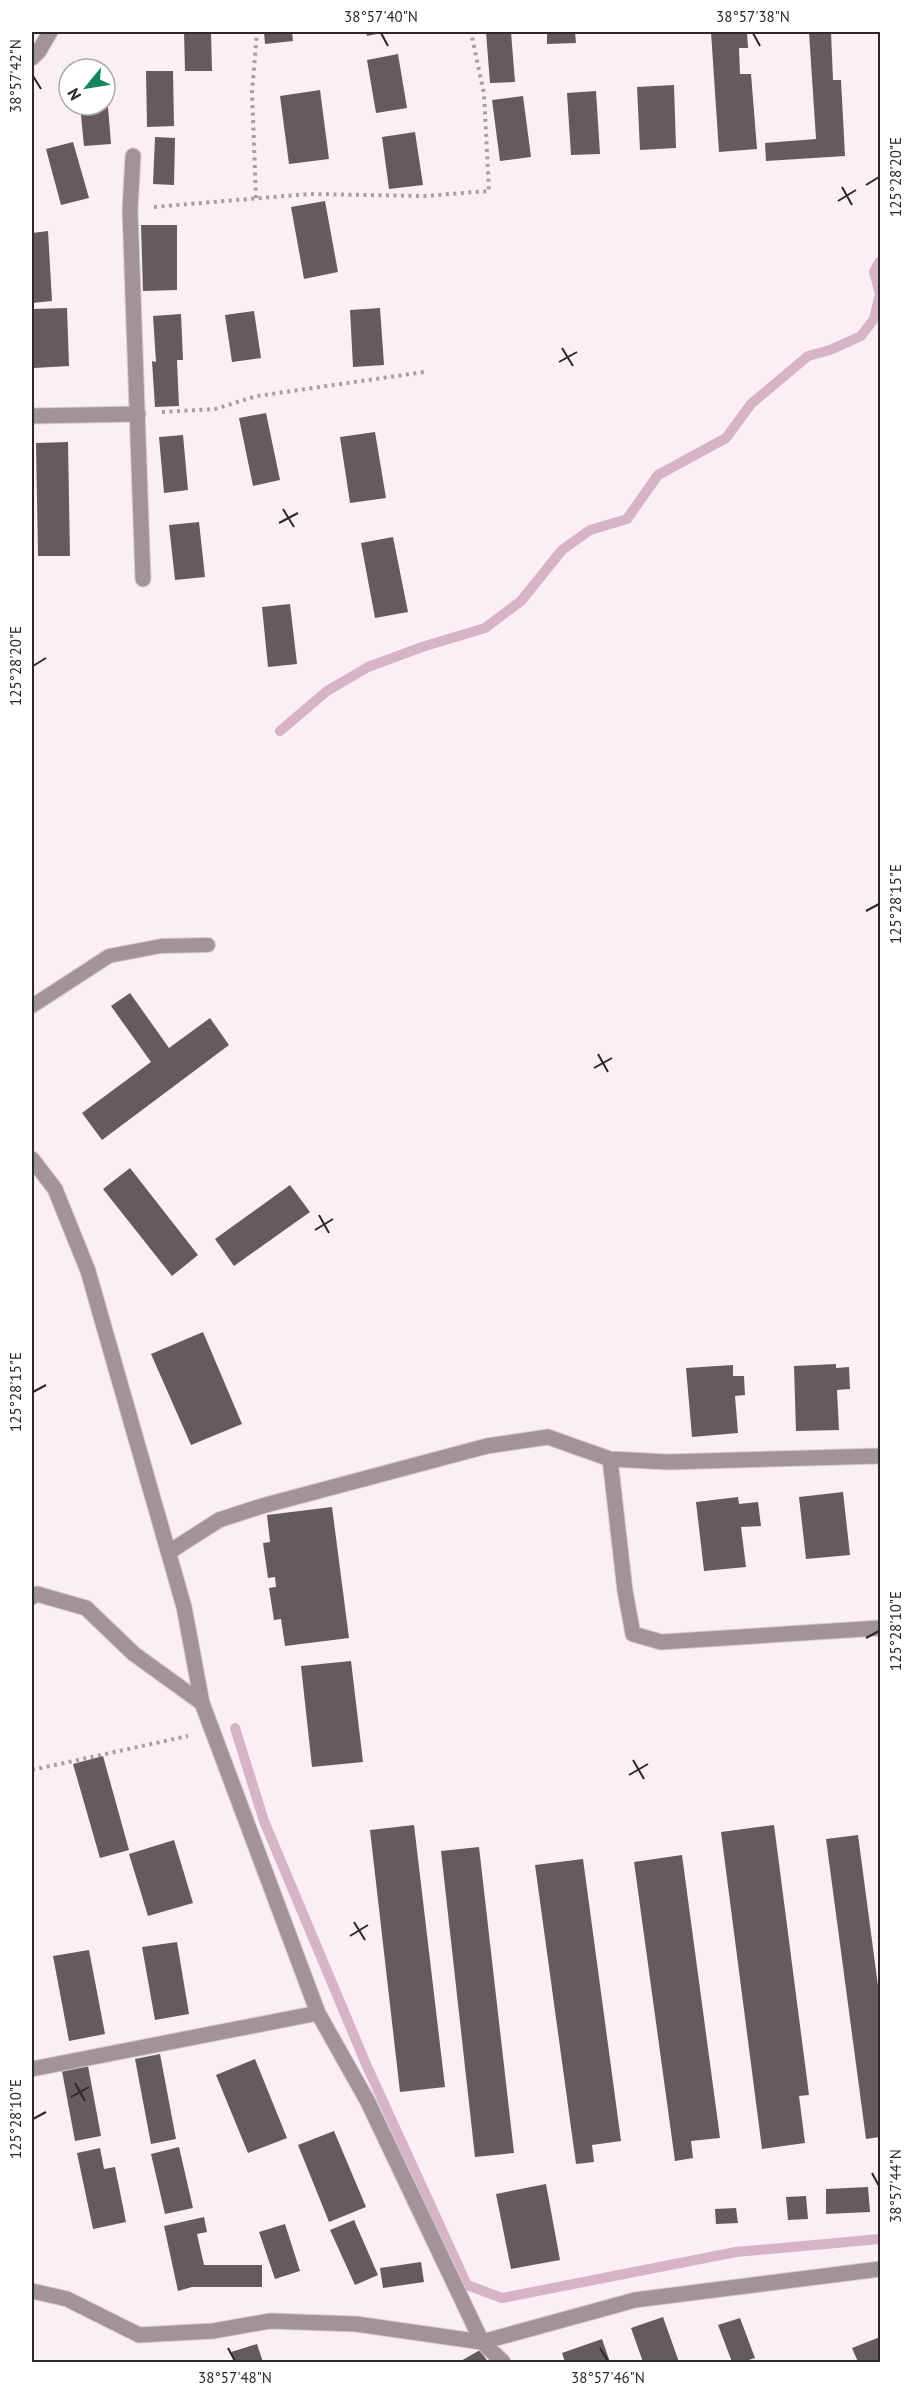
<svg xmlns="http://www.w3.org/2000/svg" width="912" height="2394" viewBox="0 0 912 2394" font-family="'PT Sans',sans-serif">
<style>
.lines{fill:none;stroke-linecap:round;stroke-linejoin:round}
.stream{stroke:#d6b3c5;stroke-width:10}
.building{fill:#655a60}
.service-casing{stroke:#d7cad0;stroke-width:16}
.minor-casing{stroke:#d7cad0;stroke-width:17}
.path{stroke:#a79da2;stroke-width:4;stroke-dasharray:3 4.5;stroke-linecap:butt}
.service{stroke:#a2939b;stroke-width:14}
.minor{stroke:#a2939b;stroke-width:15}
.ticks{fill:none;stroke:#2c272a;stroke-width:2}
.neatline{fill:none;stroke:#2c272a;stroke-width:2}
.ticks-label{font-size:15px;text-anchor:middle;fill:#2c272a}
</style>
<rect width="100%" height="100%" fill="#fceef5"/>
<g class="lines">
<path class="stream" d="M 280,731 L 327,691 L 368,667 L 422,647 L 485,628 L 521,601 L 562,550 L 590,530 L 627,519 L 658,475 L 726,438 L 751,404 L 808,356 L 830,350 L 861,336 L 874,319 L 880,294 L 874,272 L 880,261
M 235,1728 L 264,1821 L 366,2064 L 467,2285 L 502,2298 L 736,2252 L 880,2239"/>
</g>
<path class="building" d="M 184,32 L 211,32 L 212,71 L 185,71 Z
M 264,32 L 292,32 L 293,41 L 265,44 Z
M 366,32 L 381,32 L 381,33 L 367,36 Z
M 486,32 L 511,32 L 515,82 L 490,83 Z
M 547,32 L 575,32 L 576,43 L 547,44 Z
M 711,32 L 747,32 L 748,48 L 739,48 L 740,74 L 751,74 L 757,149 L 719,152 Z
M 809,32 L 831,32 L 833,80 L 841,80 L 845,156 L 766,161 L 765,143 L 816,139 Z
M 398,54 L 407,108 L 376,113 L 367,60 Z
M 146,71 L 173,71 L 174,126 L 147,127 Z
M 674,85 L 676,148 L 640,150 L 637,87 Z
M 320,90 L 329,159 L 289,164 L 280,96 Z
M 596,91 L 600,154 L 571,155 L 567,93 Z
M 105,95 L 107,95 L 111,144 L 84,146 L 80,105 L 105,105 Z
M 523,96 L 531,157 L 500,161 L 492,100 Z
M 415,132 L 423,185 L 389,189 L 382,137 Z
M 155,137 L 175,138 L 174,185 L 153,184 Z
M 73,142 L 89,198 L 61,205 L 46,149 Z
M 325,201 L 338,272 L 304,279 L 291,207 Z
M 141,225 L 177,225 L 177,290 L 143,291 Z
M 48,231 L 52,301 L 32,303 L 32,233 Z
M 67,308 L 69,366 L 34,368 L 32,309 Z
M 380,308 L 384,365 L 353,367 L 350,310 Z
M 254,311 L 261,358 L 232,362 L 225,315 Z
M 181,314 L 183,360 L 177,360 L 179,406 L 155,407 L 152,361 L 156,362 L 153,316 Z
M 266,413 L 280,480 L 253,486 L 239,418 Z
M 375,432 L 386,498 L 350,503 L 340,437 Z
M 183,435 L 188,490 L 164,493 L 159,437 Z
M 68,442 L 70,556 L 38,556 L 36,443 Z
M 199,522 L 205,577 L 175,580 L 169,525 Z
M 393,537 L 408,612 L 375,618 L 361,543 Z
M 290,604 L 297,664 L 268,667 L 262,607 Z
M 130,993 L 169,1048 L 210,1018 L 229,1045 L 102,1140 L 82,1113 L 151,1062 L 111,1006 Z
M 130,1168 L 198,1255 L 172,1276 L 103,1189 Z
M 290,1185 L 310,1212 L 234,1266 L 215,1239 Z
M 203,1332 L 242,1424 L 191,1445 L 151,1354 Z
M 836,1364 L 836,1368 L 849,1367 L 850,1389 L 837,1390 L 839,1430 L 796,1431 L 794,1366 Z
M 733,1365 L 733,1376 L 744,1376 L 745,1395 L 735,1396 L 738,1433 L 692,1437 L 686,1368 Z
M 843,1492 L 850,1555 L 806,1559 L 799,1497 Z
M 738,1497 L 739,1504 L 758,1502 L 761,1526 L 741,1527 L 746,1567 L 704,1571 L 696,1502 Z
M 332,1507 L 349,1638 L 285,1646 L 281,1619 L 274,1620 L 269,1588 L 276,1587 L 275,1577 L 268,1578 L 263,1543 L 270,1542 L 267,1515 Z
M 351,1661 L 363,1762 L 312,1767 L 301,1666 Z
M 103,1756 L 129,1850 L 100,1858 L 73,1764 Z
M 414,1825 L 445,2087 L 400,2092 L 370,1830 Z
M 774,1825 L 809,2095 L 799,2096 L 805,2143 L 762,2149 L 721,1832 Z
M 858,1835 L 880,2001 L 880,2137 L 866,2139 L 826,1839 Z
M 174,1840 L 193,1903 L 148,1916 L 129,1854 Z
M 479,1847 L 514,2153 L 475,2157 L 441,1851 Z
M 682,1855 L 720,2138 L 691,2141 L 693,2158 L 675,2161 L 634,1862 Z
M 583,1859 L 621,2141 L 592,2145 L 594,2162 L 576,2164 L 535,1865 Z
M 177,1942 L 189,2014 L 155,2020 L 142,1947 Z
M 89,1950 L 105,2034 L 69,2041 L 53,1956 Z
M 160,2054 L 176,2139 L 151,2144 L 135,2059 Z
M 255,2059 L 287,2138 L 248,2153 L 216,2075 Z
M 88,2066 L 101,2136 L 75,2141 L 62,2071 Z
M 334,2131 L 366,2207 L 329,2222 L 298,2145 Z
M 179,2147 L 193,2208 L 165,2214 L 151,2154 Z
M 100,2148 L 104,2169 L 115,2167 L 126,2222 L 93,2229 L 77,2153 Z
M 546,2184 L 560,2260 L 511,2269 L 496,2194 Z
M 868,2187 L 870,2212 L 826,2214 L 826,2189 Z
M 806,2196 L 808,2219 L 788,2220 L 786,2197 Z
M 736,2208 L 738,2223 L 716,2224 L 715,2209 Z
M 204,2217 L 207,2232 L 197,2234 L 204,2265 L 262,2265 L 262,2287 L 192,2287 L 178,2291 L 164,2226 Z
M 354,2220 L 378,2275 L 355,2285 L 330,2230 Z
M 285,2224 L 300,2271 L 275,2279 L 259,2232 Z
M 421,2262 L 424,2282 L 383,2288 L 380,2268 Z
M 663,2317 L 679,2362 L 643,2362 L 631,2328 Z
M 740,2318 L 755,2358 L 742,2362 L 732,2362 L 718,2325 Z
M 880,2337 L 880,2362 L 858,2362 L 852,2348 Z
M 602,2339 L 610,2362 L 565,2362 L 562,2353 Z
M 257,2344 L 263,2362 L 234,2362 L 231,2352 Z
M 480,2350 L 488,2362 L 459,2362 Z"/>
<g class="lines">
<g class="service-casing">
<path id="service" d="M 32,1006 L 109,956 L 161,946 L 208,945"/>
</g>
<g class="minor-casing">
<path id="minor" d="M 32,58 L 39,51 L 50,32
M 133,156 L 130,210 L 143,579
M 32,416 L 138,414
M 32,1159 L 55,1189 L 88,1271 L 184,1607 L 202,1703 L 318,2013 L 368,2102 L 482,2342 L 356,2324 L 270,2321 L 213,2331 L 139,2335 L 67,2299 L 32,2291
M 610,1459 L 625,1591 L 633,1634 L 661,1642 L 880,1628
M 169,1552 L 219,1520 L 262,1506 L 487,1446 L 548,1437 L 610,1459 L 668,1462 L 880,1456
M 32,1597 L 37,1594 L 86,1608 L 134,1654 L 202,1703
M 32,2069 L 318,2013
M 503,2362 L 482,2342 L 635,2300 L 880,2269"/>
</g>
<path class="path" d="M 256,198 L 252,92 L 257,32
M 154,207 L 309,194 L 424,196 L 489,191 L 484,94 L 471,32
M 162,412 L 215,409 L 257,396 L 424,372
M 32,1770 L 188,1736"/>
<use href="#service" class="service"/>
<use href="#minor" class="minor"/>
</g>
<path class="ticks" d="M 381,33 L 388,46M 753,33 L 760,46M 33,76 L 41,89M 866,185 L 879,177M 842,187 L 852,205M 838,201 L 856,190M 562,348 L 573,366M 559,362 L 577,352M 283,509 L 294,527M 279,523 L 298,513M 33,666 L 46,658M 866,911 L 879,904M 598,1054 L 608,1072M 594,1068 L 612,1058M 319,1215 L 329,1233M 315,1230 L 333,1219M 33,1392 L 46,1385M 866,1638 L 879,1631M 633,1760 L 644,1779M 629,1775 L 648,1764M 354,1922 L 365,1940M 350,1936 L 368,1925M 75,2083 L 85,2101M 71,2097 L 89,2087M 33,2119 L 46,2112M 872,2173 L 879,2186M 228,2348 L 235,2361M 600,2348 L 608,2361"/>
<rect width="912" height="2394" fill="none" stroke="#ffffff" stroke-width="66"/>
<g transform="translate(87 87) rotate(240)"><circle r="28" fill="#ffffff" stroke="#aba9aa" stroke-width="1.5"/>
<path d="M0-4.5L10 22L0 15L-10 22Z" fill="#148461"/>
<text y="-9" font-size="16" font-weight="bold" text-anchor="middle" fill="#2c272a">N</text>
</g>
<rect x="33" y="33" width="846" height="2328" class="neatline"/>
<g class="ticks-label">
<text x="381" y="22">38°57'40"N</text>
<text x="753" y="22">38°57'38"N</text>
<text transform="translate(16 76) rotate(-90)" y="5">38°57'42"N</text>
<text transform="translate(896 177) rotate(-90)" y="5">125°28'20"E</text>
<text transform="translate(16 666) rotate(-90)" y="5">125°28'20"E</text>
<text transform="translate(896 904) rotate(-90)" y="5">125°28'15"E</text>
<text transform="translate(16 1392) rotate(-90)" y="5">125°28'15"E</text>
<text transform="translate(896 1631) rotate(-90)" y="5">125°28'10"E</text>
<text transform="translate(16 2119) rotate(-90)" y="5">125°28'10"E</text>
<text transform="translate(896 2186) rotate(-90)" y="5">38°57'44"N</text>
<text x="235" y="2383">38°57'48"N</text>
<text x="608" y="2383">38°57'46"N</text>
</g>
</svg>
